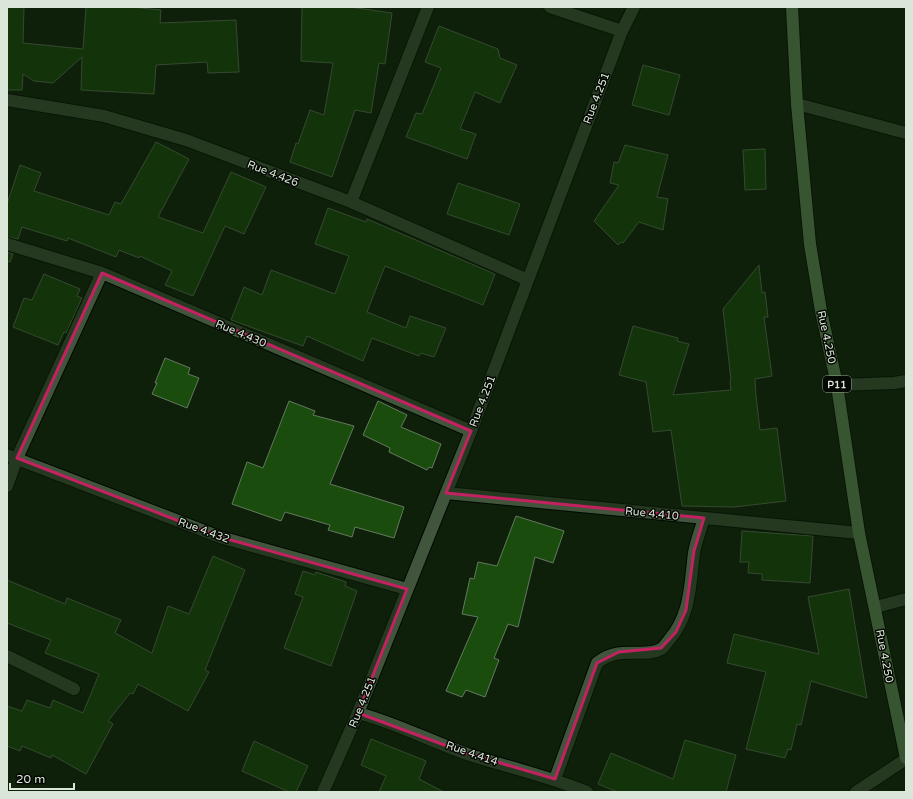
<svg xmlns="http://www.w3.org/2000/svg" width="913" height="799" viewBox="0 0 913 799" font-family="'Varela Round',sans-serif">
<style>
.building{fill:#1a4d0d;stroke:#63795f}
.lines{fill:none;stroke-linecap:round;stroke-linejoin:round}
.minor-casing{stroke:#000900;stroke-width:14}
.major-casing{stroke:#000900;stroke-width:14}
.minor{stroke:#40553c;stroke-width:12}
.major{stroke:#6b9462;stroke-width:12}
.marked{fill:none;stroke:#c32261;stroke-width:3;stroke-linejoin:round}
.labels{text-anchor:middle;stroke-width:3;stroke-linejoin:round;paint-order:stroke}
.shield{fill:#030802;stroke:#9aa397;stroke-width:1}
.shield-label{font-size:10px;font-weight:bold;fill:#dae6d7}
.street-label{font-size:11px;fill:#dae6d7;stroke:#030802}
</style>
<rect width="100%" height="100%" fill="#0e200a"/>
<path class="building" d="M 7,7 L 24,7 L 23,43 L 83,49 L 86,7 L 131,7 L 161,10 L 160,23 L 236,20 L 239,72 L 208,73 L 207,62 L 156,65 L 154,94 L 81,90 L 82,57 L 53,83 L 34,81 L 23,74 L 22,90 L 7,90 Z
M 302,7 L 350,7 L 392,13 L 385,64 L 379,63 L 371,113 L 355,110 L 332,177 L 290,162 L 296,143 L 298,144 L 310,110 L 324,115 L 333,63 L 301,61 Z
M 439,26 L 498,49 L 500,58 L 517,65 L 500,103 L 475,92 L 460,129 L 476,134 L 467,159 L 406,137 L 416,113 L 422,114 L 441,68 L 425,62 Z
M 643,65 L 680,75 L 669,115 L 632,105 Z
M 156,142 L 189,159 L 158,217 L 203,233 L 231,172 L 266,187 L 244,234 L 225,226 L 193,296 L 165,285 L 172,271 L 140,256 L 139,258 L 119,250 L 116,257 L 68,238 L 67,241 L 22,227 L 18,239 L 7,237 L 7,204 L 20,165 L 41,173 L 34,191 L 109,215 L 115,202 L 121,204 Z
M 625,145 L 668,155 L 657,197 L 668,199 L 663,230 L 639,222 L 623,243 L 621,242 L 618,245 L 594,221 L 619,185 L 610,183 L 614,162 L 618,163 Z
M 765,149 L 766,189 L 745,190 L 743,150 Z
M 458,183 L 520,204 L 509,235 L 447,214 Z
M 328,208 L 366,222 L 367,219 L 495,274 L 483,305 L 385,266 L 367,312 L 406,328 L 410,316 L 446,328 L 434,357 L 421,353 L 419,356 L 372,338 L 363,361 L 307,336 L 303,346 L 231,320 L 244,287 L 262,295 L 271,270 L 335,294 L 349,256 L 315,244 Z
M 7,252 L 13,254 L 10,262 L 7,261 Z
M 759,265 L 762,293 L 765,292 L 768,317 L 764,317 L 772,376 L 755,379 L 756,396 L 760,430 L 777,428 L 786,501 L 734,507 L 682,506 L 671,430 L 653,432 L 646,382 L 619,375 L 633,326 L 678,338 L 677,341 L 689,344 L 673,395 L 731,390 L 730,381 L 731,380 L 723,309 Z
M 44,274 L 80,289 L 77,296 L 82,298 L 66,333 L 64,332 L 58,345 L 13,327 L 24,298 L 32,300 Z
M 165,358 L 190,368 L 188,374 L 199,378 L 187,408 L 152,394 L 157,383 L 155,383 Z
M 289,401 L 315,411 L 313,415 L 354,426 L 330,484 L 404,507 L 394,538 L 355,527 L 352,537 L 328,530 L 330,525 L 285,512 L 281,521 L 232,504 L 247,462 L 263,468 Z
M 378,401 L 407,415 L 401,427 L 441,444 L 432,468 L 429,467 L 427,470 L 389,452 L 390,448 L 363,435 Z
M 516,516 L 564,531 L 553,563 L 535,557 L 518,627 L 508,624 L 494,658 L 499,660 L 485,697 L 466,690 L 462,697 L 446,691 L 478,617 L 462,614 L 470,578 L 474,579 L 478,562 L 497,566 Z
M 742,531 L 813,536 L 810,583 L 762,580 L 762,574 L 748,573 L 749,562 L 740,562 Z
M 213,556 L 245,570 L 205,670 L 209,672 L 188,711 L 138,684 L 133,694 L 130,693 L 108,721 L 113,724 L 86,774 L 52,755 L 51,758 L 22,746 L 20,751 L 7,746 L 7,706 L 22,711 L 27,700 L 50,708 L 53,700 L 83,713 L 99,674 L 45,653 L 51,640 L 7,623 L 7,580 L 65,604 L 67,598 L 121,620 L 115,633 L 152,653 L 168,606 L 189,614 Z
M 303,571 L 315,575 L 316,572 L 346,582 L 345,586 L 357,591 L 331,666 L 284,648 L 303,597 L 295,594 Z
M 849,589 L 867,698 L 811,681 L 801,725 L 797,724 L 791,750 L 788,749 L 785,758 L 746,749 L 766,672 L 727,663 L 734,634 L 819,654 L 808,597 Z
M 371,739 L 426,761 L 419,779 L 444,792 L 379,792 L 386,776 L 361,765 Z
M 685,740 L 736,755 L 726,792 L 617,792 L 598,784 L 611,753 L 673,779 Z
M 254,741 L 308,766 L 296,792 L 289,792 L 242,771 Z"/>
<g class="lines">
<g class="minor-casing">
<path id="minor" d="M 550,7 L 622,31
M 7,100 L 104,116 L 186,140 L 351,202 L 528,280
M 797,104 L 906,133
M 351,202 L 428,7
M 7,244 L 102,273 L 471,431
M 837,385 L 894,383 L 906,381
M 7,455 L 220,537 L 407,589
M 7,486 L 17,458 L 102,273
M 446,493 L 859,533
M 876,607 L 906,599
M 7,656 L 74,689
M 358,713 C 396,723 430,741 467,754 C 507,767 548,776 587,792
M 555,779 L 597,663 C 620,644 644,659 661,649 C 664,647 667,642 669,640 C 691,615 690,584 694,553 C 696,541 701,529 704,518
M 323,792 L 358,713 L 471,431 L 622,31 L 634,7
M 856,792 L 906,759"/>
</g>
<g class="major-casing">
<path id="major" d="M 792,7 L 797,104 L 810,244 L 821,311 L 837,385 L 859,533 L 906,758"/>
</g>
<use href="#minor" class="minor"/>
<use href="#major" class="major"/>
</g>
<path d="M0 0H913V799H0ZM 102,273 L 471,431 L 446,493 L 704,518 L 694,551 L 686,610 L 676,632 L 661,648 L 619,652 L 597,663 L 555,779 L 466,753 L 358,713 L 407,589 L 220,537 L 17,458 Z" fill="#0e200a" fill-opacity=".55" fill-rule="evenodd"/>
<path class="marked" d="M 102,273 L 471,431 L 446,493 L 704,518 L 694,551 L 686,610 L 676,632 L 661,648 L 619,652 L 597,663 L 555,779 L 466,753 L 358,713 L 407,589 L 220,537 L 17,458 Z"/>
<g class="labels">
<rect class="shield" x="823" y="376" width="28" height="16" rx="3"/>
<g class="shield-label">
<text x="837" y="388">P11</text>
</g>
<g class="street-label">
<text transform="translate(596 98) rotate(-69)" y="4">Rue 4.251</text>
<text transform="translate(273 173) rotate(21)" y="4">Rue 4.426</text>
<text transform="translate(241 333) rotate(23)" y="4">Rue 4.430</text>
<text transform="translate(827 337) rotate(78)" y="4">Rue 4.250</text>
<text transform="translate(482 401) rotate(-69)" y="4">Rue 4.251</text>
<text transform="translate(652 513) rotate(6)" y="4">Rue 4.410</text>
<text transform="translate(204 530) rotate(20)" y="4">Rue 4.432</text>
<text transform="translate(885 656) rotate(79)" y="4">Rue 4.250</text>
<text transform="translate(362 702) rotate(-68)" y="4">Rue 4.251</text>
<text transform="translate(472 753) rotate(19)" y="4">Rue 4.414</text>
</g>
</g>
<rect width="913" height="799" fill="none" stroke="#dae6d7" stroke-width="16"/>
<path d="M10 783v6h64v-6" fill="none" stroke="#dae6d7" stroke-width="2"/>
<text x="16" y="783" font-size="12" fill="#dae6d7" stroke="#030802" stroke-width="3" paint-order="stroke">20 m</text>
</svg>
